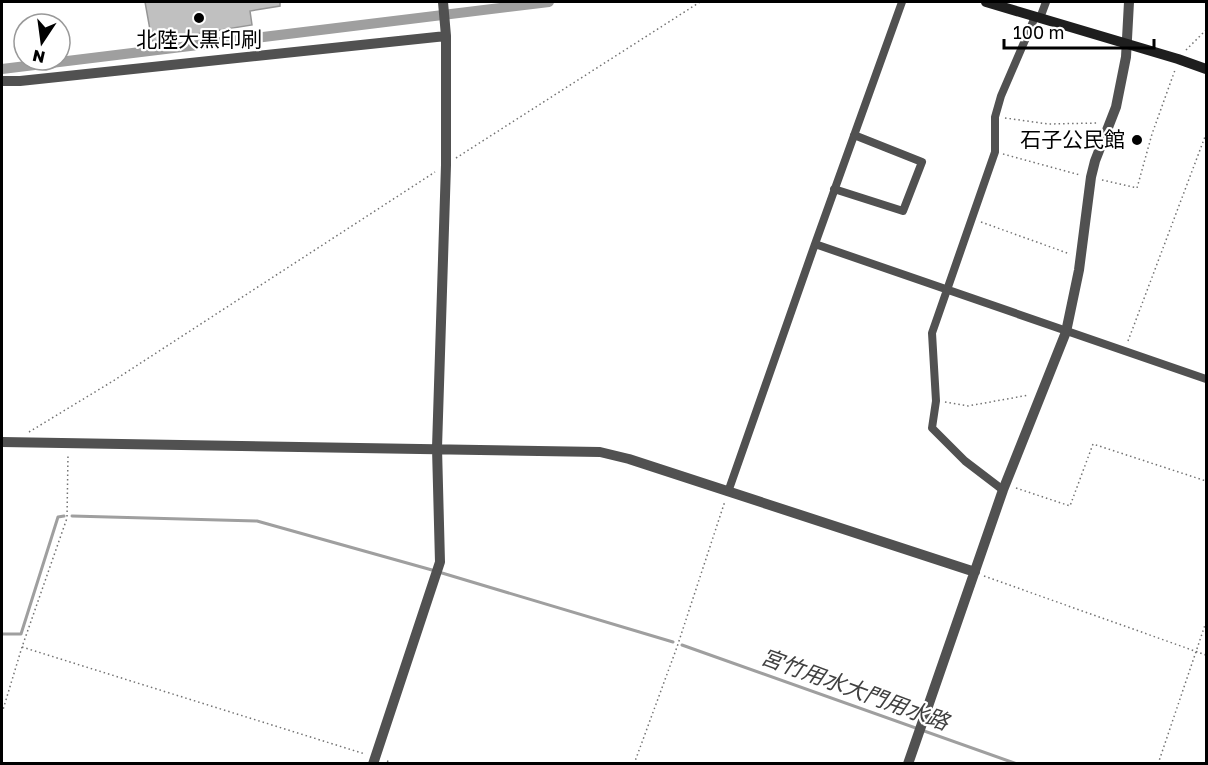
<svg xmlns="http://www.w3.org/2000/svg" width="1208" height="765" viewBox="0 0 1208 765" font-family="'Golos Text','Noto Sans JP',sans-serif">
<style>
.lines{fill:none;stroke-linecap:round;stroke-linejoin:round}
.stream{stroke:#9f9f9f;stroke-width:3}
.canal{stroke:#9f9f9f;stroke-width:10}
.building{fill:#c0c0c0;stroke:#959595;stroke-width:1.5}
.path{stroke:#737373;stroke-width:1.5;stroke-dasharray:1.5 3;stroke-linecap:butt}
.minor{stroke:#515151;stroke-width:8}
.tertiary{stroke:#515151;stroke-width:10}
.secondary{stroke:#1e1e1e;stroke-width:10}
.poi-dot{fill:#000;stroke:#fff;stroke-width:2}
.labels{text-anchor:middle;stroke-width:4.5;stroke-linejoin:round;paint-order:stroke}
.poi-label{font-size:21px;fill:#000;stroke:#fff}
.water-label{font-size:22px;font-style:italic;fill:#404040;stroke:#fff}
</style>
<rect width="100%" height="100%" fill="#fff"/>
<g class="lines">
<path class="stream" d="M 72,516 L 257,521 L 432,570
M 442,573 L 673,642
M 2,634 L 21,634 L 58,517 L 64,516
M 682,645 L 1017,764"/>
<path class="canal" d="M 2,69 L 549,2"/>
</g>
<path class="building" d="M 145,2 L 280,2 L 280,6 L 250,11 L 252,25 L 152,41 Z"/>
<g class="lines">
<path class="path" d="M 1203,2 L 1206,3
M 1186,50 L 1206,30
M 1005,118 L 1048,124 L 1099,123
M 1003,154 L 1080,175
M 456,158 L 700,2
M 1102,180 L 1137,188 L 1152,134 L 1175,70
M 981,222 L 1070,254
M 1128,341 L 1206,134
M 945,402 L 968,406 L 1029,395
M 29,432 L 113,381 L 435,172
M 1016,488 L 1070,506 L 1093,444 L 1206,481
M 984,576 L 1206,655
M 22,647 L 365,754
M 2,713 L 22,647 L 67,518 L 68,455
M 387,761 L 395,764
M 634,764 L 677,647 L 725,501
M 1158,764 L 1206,622"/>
<path class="minor" d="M 1040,18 L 1046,2
M 834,189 L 903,211 L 922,162 L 854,135
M 815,244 L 1206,379
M 1003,490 L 965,461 L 932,428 L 936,401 L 932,333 L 995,152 L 995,117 L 1001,96 L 1035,17
M 728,492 L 815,244 L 902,2"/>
<path class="tertiary" d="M 2,81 L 20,81 L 446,36
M 2,442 L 600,452 L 629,459 L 975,572
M 373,764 L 440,562 L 437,448 L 446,165 L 446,36 L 443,2
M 908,764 L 1003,490 L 1066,332 L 1079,270 L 1091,177 L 1095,161 L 1116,107 L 1126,57 L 1129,2"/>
<path class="secondary" d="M 986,2 L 1178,59 L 1206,69"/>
</g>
<g class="poi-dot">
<circle cx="199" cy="18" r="6"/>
<circle cx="1137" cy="140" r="6"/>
</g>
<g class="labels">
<g class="poi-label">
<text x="199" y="47">北陸大黒印刷</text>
<text x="1125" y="147" text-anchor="end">石子公民館</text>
</g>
<g class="water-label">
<text transform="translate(855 689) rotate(20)" y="8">宮竹用水大門用水路</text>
</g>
</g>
<rect width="1208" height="765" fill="none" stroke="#000000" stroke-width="6"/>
<g transform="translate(42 42) rotate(193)"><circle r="28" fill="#ffffff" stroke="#999999" stroke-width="1.5"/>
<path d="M0-4.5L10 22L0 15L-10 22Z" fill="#000000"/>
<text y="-9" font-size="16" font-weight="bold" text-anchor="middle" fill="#000000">N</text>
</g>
<path d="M1004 39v9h150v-9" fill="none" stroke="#000000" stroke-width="3"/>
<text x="1013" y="39" font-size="18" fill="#000000" stroke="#ffffff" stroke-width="4.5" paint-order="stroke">100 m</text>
</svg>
